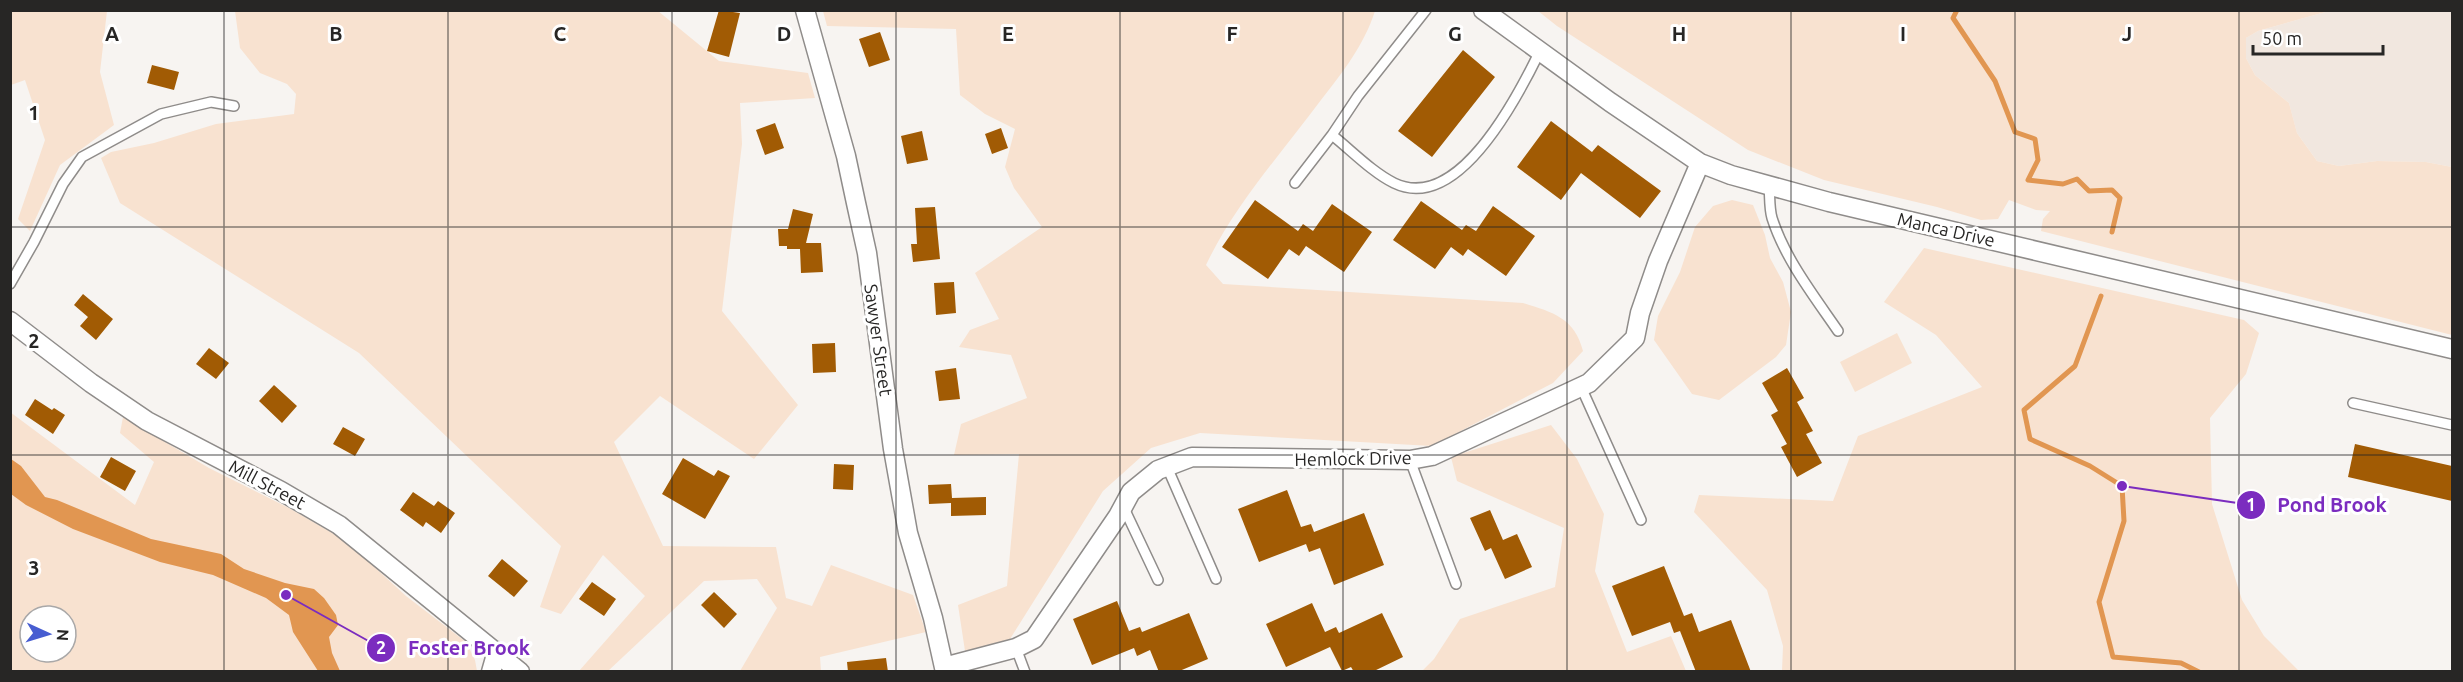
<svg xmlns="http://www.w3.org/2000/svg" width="2463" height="682" viewBox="0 0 2463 682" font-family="Ubuntu,sans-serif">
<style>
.built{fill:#f1e7df}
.green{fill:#f8e2d0;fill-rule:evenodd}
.water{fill:#e19651}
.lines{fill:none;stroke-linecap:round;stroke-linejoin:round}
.stream{stroke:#e19651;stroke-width:5}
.building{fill:#a15b04}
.service-casing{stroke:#8f8c8a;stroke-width:12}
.minor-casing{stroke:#8f8c8a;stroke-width:21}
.service{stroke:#fff;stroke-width:9}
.minor{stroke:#fff;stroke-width:18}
.grid{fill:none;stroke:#272625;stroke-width:1.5;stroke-opacity:0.55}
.labels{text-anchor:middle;stroke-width:6;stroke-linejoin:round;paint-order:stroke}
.street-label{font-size:18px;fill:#272625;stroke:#fff}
.grid-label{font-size:20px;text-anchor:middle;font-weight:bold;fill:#272625;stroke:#fff;stroke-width:6;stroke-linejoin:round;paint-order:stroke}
.leader{fill:none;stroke:#7b2cbf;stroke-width:2}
.callout-dot{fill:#7b2cbf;stroke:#fff;stroke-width:2}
.mark-label{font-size:18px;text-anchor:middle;font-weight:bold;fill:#fff}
.callout-label{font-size:20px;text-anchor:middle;font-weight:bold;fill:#7b2cbf;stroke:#fff;stroke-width:6;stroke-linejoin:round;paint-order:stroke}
</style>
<rect width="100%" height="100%" fill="#f7f4f1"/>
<path class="built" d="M 2329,11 L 2452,11 L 2452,167 L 2426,162 L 2377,161 L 2339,166 L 2317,161 L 2297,133 L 2289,103 L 2255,75 L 2246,58 L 2246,38 L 2258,31 Z"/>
<path class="green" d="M 11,10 L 107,11 L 100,72 L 114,125 L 60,165 L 30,231 L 18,219 L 45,140 L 25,80 L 11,85 Z
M 235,11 L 658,11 L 719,61 L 808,73 L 815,98 L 740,103 L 742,144 L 722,311 L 798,405 L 754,459 L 660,396 L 614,442 L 663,546 L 776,547 L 786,598 L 812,606 L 831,565 L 913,595 L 926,632 L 820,657 L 821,671 L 740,671 L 777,608 L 757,579 L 704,581 L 608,671 L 579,671 L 645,596 L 603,555 L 561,614 L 540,607 L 561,546 L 359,353 L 120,203 L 101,158 L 111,152 L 154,143 L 216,124 L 294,114 L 296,94 L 287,84 L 260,73 L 240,48 Z
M 823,11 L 1375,11 C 1364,45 1343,72 1321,100 C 1281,154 1235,204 1206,265 L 1223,284 L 1523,303 C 1552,312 1575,318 1583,351 L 1553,383 L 1432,446 L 1200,433 L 1151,448 L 1103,491 L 1010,639 L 965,651 L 958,605 L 1007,586 L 1019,454 L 954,455 L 961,424 L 1027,398 L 1011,355 L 959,347 L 970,330 L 999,319 L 975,273 L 1042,227 L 1014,188 L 1005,167 L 1015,129 L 985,114 L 960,95 L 956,29 L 827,26 Z
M 1538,11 L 2329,11 L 2258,31 L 2246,38 L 2246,58 L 2255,75 L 2289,103 L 2297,133 L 2317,161 L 2339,166 L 2377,161 L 2426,162 L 2452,167 L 2452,335 L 2041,231 L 2043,219 L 2050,211 L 2036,210 L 2009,200 L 1998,219 L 1981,220 L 1937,207 L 1824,180 L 1748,150 L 1557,26 Z
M 1732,200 L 1753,205 L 1765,235 L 1770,258 L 1783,282 L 1791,312 L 1786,345 L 1776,357 L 1719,400 L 1692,394 L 1654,340 L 1658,316 L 1680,272 L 1695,227 L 1713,206 Z
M 1924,248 L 2244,320 L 2259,333 L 2246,374 L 2210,418 L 2212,504 L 2242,600 L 2264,636 L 2299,671 L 1782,671 L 1783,646 L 1767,590 L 1694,512 L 1699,495 L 1833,501 L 1858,436 L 1982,387 L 1936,335 L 1884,302 Z
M 1897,333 L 1912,363 L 1855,392 L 1840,362 Z
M 10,412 L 135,505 L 154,462 L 120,433 L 123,417 L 209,468 L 289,508 L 346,541 L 406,596 L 466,642 L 475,660 L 477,671 L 11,671 ZM 30,616 L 66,616 L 66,652 L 30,652 Z
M 1551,425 L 1577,459 L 1604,514 L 1595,571 L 1627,652 L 1671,636 L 1686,671 L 1421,672 L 1434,659 L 1460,619 L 1555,587 L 1564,528 L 1457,481 L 1451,457 Z"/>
<path class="water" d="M 11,459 L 21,466 L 45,497 L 57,500 L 151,539 L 221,554 L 244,569 L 285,583 L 314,589 L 324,598 L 336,615 L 338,625 L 329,637 L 332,653 L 340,671 L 318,671 L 293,632 L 289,615 L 266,598 L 213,575 L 160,562 L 73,529 L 26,505 L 11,494 Z"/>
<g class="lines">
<path class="stream" d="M 1957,10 L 1953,18 L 1995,81 L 2015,132 L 2035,139 L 2038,160 L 2028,180 L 2063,184 L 2077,179 L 2089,191 L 2112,190 L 2120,198 L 2112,232
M 2101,296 L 2075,366 L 2024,410 L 2030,439 L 2090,466 L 2122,486 L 2124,521 L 2099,602 L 2113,657 L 2181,663 L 2199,672"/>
</g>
<path class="building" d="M 719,10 L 740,13 L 729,57 L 707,51 Z
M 880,32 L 890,60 L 869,67 L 859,39 Z
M 1463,50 L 1495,77 L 1432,157 L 1398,131 Z
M 152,65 L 179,72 L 174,90 L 147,83 Z
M 1551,121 L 1592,152 L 1598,145 L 1661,191 L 1640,218 L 1581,173 L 1561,200 L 1517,167 Z
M 775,123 L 784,148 L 765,155 L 756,130 Z
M 1001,128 L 1008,148 L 992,154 L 985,134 Z
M 922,131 L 928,160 L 907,164 L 901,136 Z
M 1255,200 L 1298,231 L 1303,224 L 1313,231 L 1332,204 L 1372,232 L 1344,272 L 1306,246 L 1299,256 L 1289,249 L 1268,279 L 1222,247 Z
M 1421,201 L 1462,230 L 1466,225 L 1476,231 L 1493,206 L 1535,236 L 1506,276 L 1468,249 L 1463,256 L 1451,247 L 1435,269 L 1393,240 Z
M 935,207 L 940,259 L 913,262 L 911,244 L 917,244 L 915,208 Z
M 793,209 L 813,214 L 806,243 L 821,243 L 823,272 L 801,273 L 800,249 L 787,249 L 787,246 L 779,246 L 778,229 L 788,229 Z
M 954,282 L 956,313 L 936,315 L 934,283 Z
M 83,294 L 113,319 L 96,340 L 80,326 L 88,317 L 74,305 Z
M 835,343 L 836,372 L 813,373 L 812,344 Z
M 209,348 L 229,363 L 216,379 L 196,364 Z
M 956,368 L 960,399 L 939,401 L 935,371 Z
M 1787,368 L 1804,398 L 1797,402 L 1813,431 L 1806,434 L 1822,463 L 1797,477 L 1781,447 L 1787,444 L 1771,415 L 1778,411 L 1762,383 Z
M 274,385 L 297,406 L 282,423 L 259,401 Z
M 35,399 L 52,410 L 54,408 L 65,415 L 53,434 L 25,415 Z
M 343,427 L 365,439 L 355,456 L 333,444 Z
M 2355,444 L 2452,466 L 2452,501 L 2348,477 Z
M 111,457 L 136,471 L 125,491 L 100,477 Z
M 683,458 L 714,476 L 718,470 L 730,476 L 705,519 L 662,494 Z
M 834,464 L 854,465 L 853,490 L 833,489 Z
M 951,484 L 952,498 L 986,497 L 986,515 L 951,516 L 951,503 L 929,504 L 928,485 Z
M 1287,490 L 1301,527 L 1311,524 L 1314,532 L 1364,513 L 1384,565 L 1334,585 L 1320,548 L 1309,552 L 1306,544 L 1259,562 L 1238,509 Z
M 413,492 L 434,506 L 438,501 L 455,513 L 441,533 L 426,522 L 423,527 L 400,510 Z
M 1490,510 L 1503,540 L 1517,534 L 1532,567 L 1505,579 L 1491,548 L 1485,551 L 1470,518 Z
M 502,559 L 528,581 L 514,597 L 488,576 Z
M 1664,566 L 1684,616 L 1692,613 L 1699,632 L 1731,620 L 1751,672 L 1696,672 L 1680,631 L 1674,633 L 1670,622 L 1632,636 L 1612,586 Z
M 592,582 L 616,599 L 604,616 L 579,599 Z
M 714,592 L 737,614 L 724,628 L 701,605 Z
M 1117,601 L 1129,631 L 1140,627 L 1142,632 L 1189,613 L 1208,659 L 1177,672 L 1159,672 L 1150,650 L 1137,656 L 1134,648 L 1092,665 L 1073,619 Z
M 1312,603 L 1325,632 L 1336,627 L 1339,633 L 1382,613 L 1403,657 L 1372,672 L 1354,672 L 1351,667 L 1342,671 L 1330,647 L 1286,667 L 1266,624 Z
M 886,658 L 888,672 L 848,672 L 847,662 Z"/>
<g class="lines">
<g class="service-casing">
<path id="service" d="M 1426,10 L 1358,96 L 1332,135 C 1352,151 1372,172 1394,183 C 1458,214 1518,96 1539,53
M 1295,183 L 1332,135
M 1769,185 C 1770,195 1769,208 1772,218 C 1785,259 1814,296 1838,331
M 10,284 L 34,242 L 63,184 L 82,157 L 161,114 L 211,102 L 234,106
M 1581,387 L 1641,520
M 2353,403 L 2452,425
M 1410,460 L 1456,584
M 1167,467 L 1216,579
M 1123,506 L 1158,580
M 1016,648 L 1025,672"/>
</g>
<g class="minor-casing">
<path id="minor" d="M 805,10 L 846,156 L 856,203 L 867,253 L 893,449 L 908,533 L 933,618 L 945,672
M 1483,10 L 1610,102 L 1700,163 L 1731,175 L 1829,202 L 2452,349
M 10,321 L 91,383 L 147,421 L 281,491 L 339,525 L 520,672
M 944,667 L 1016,648 L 1034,639 L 1118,516 L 1131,492 L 1158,470 L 1192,457 L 1410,460 L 1432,456 L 1589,383 L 1635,338 L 1640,313 L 1658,261 L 1700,163
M 491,672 L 497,651"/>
</g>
<use href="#service" class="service"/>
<use href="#minor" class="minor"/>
</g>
<path class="grid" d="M 224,10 L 224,672M 448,10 L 448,672M 672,10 L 672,672M 896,10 L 896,672M 1120,10 L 1120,672M 1343,10 L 1343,672M 1567,10 L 1567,672M 1791,10 L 1791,672M 2015,10 L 2015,672M 2239,10 L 2239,672M 10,227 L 2452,227M 10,455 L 2452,455"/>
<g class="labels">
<g class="street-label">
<text transform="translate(1946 230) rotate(13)" y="6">Manca Drive</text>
<text transform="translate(878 340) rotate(82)" y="6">Sawyer Street</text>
<text transform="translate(1353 459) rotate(-1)" y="6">Hemlock Drive</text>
<text transform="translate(267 485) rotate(28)" y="6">Mill Street</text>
</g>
</g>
<g class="grid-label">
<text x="112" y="41">A</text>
<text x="336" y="41">B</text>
<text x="560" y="41">C</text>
<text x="784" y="41">D</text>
<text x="1008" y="41">E</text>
<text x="1232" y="41">F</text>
<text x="1455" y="41">G</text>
<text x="1679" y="41">H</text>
<text x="1903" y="41">I</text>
<text x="2127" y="41">J</text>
<text x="34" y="120">1</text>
<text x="34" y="348">2</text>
<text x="34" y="575">3</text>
</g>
<path class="leader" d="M2122 486L2251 505M286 595L381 648"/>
<g class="callout-dot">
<circle cx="2122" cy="486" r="6"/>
<circle cx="286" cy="595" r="6"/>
<circle cx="2251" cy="505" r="15"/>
<circle cx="381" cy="648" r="15"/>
</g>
<g class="mark-label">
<text x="2251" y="511">1</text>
<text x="381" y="654">2</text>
</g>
<g class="callout-label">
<text x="2332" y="512">Pond Brook</text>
<text x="469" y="655">Foster Brook</text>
</g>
<rect width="2463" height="682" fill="none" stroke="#272625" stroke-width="24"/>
<g transform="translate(48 634) rotate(94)"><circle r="28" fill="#ffffff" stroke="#a9a8a8" stroke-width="1.5"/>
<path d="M0-4.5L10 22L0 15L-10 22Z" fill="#475dd1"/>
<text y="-9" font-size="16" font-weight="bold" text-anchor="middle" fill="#272625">N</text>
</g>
<path d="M2253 45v9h130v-9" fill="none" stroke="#272625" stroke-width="3"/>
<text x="2262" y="45" font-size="18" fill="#272625" stroke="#ffffff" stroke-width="4.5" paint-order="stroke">50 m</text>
</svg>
